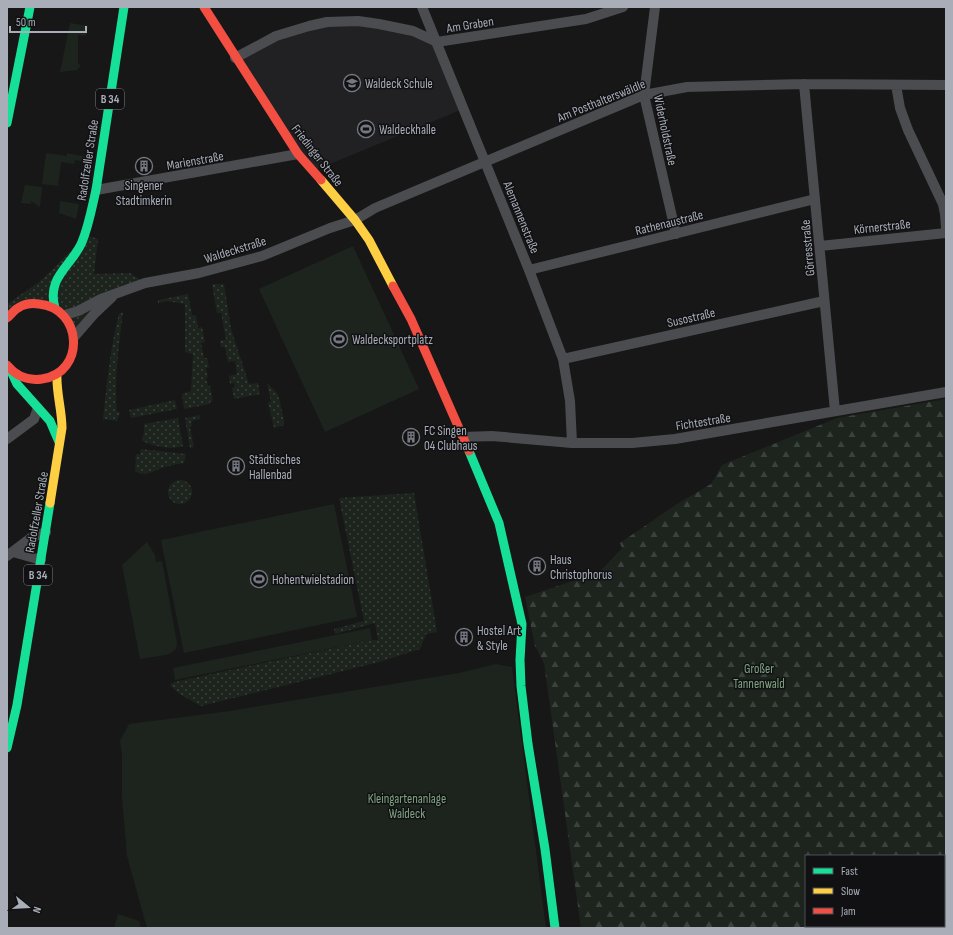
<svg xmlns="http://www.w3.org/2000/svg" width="953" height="935" viewBox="0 0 953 935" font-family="'Sofia Sans Condensed',sans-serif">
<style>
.built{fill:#212123}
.grass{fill:url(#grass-dots)}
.forest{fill:url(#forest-firs);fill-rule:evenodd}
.garden{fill:#1d241e}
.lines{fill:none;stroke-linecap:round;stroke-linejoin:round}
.street{stroke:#4b4c50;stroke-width:10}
.fast{stroke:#16e098;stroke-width:9}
.slow{stroke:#ffcf43;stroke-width:9}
.jam{stroke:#f24e42;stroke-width:9}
.labels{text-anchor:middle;stroke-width:3;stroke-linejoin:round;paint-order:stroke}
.shield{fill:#111113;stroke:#7b7e86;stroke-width:1}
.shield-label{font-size:12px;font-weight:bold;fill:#a8adb8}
.street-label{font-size:13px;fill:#a8adb8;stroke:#111113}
.poi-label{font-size:13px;fill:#a8adb8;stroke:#111113;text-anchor:start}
.park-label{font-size:13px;fill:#7fa381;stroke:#111113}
</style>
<defs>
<pattern id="grass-dots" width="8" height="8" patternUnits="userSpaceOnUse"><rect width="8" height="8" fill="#1d241e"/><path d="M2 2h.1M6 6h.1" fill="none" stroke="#3b413d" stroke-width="1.8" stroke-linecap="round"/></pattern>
<pattern id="forest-firs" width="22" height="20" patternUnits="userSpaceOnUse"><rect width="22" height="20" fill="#1d241e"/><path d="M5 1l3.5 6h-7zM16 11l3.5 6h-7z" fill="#3b413d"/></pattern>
</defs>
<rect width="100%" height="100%" fill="#171717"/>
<path class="built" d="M 358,21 L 437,42 L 463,109 L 313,171 L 235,58 L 276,36 Z"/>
<path class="grass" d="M 86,235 L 98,239 L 94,274 L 130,273 L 145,283 L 120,291 L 75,336 L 55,308 L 7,309 L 7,304 L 39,282 L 51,271 Z
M 212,284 L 224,284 L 231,329 L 249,384 L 258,383 L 260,394 L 234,399 L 232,388 L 235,387 L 234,383 L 230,384 L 229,376 L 237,374 L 235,361 L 228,362 L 225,347 L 221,347 L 220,341 L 226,339 L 221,313 L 217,313 Z
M 188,294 L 192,315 L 196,315 L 198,328 L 202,327 L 205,342 L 201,343 L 204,358 L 207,358 L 209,367 L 206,368 L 208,378 L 206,378 L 208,386 L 210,386 L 213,401 L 210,402 L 210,404 L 184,409 L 182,394 L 191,391 L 193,354 L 185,352 L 185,304 L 167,301 L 158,303 L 158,300 Z
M 123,312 C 119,345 114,378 117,412 L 120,412 L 117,421 L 103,419 C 107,384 110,348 119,314 Z
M 267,383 L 278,394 L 284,420 L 284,425 L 274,428 L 268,402 L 271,402 Z
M 175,400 L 177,409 L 131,418 L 129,410 Z
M 200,415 L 200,419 L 191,421 L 192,426 L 190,427 L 194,447 L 190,448 L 185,418 Z
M 178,418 L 183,446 C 170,450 154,446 142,441 L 144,432 L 144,424 Z
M 141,449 L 186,454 L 184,463 C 178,464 171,465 165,467 C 154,470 145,478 135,471 L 136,454 L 140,454 Z
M168 492a12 12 0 1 1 24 0a12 12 0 1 1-24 0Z
M 414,493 L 437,632 L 426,634 L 420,649 L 379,662 L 201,706 L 178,693 L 170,685 L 174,682 L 372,640 L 378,640 L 375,623 L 335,634 L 334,629 L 364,621 L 339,498 Z"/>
<path class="forest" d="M 946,399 L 946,928 L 581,928 L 544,663 L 535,646 L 525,597 L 573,581 L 594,578 L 622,548 L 620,543 L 677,504 L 711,484 L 722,465 L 837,418 ZM 806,856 L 944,856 L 944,926 L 806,926 Z"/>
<path class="garden" d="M 70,23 L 88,26 L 86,36 L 78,35 L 78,64 L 81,65 L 77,70 L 60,72 Z
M 46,153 L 67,156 L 67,153 L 87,157 L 85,162 L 75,160 L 74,164 L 61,162 L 58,186 L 42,184 Z
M 25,185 L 42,187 L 40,207 L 31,201 L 31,204 L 21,203 Z
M 60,201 L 79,204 L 76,219 L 59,213 Z
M 353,246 L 419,389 L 325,432 L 259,289 Z
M 334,504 L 357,617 L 184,653 L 161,540 Z
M 147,542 L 155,555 L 156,562 L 162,561 L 177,643 L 176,649 L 171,653 L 166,655 L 140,659 L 122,565 Z
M 370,628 L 372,640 L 175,680 L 173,668 Z
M 496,664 L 512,667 L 546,928 L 147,928 L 127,856 L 122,797 L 122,753 L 120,741 L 129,724 L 230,711 L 459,673 Z
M 118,914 L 139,921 L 141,928 L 114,928 Z"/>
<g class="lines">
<path class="street" d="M 422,7 L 529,270 L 563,359 L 570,401 L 572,443
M 655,7 L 644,95 L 676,234
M 235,58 L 276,36 L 309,26 L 327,22 L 358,21 L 379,24 L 413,31 L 437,42 L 586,19 L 623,7
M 804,84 L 835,411
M 896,85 L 900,108 L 908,130 L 943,204 L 945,214 L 946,228
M 96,190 L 298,154
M 820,246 L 946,233
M 529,270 L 815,199
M 65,315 L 78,311 L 101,299 L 145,283 L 199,273 L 262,256 L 330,228 L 355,220 L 375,208 L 644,95 L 687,87 L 804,84 L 946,85
M 75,336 L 95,313 L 112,297
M 563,359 L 824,301
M 463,437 L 492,436 L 572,443 L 632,443 L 675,439 L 946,392
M 7,439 L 34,419 L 38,408
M 13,552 L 41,560
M 7,556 L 32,537 L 46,532"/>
<path class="fast" d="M 7,123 L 30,7
M 55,308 C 46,277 72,266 82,242 C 89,225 92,207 96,190 L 124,7
M 10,369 L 17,384 L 50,421 L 59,442
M 469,451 L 499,523 L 522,624 L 520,660 L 521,686 L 528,744 L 545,849 L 555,928
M 7,748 L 17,705 L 50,503"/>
<path class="slow" d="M 321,180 L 355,220 L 369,240 L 393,286
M 50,503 L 62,428 C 62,410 56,392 57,374"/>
<path class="jam" d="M 204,7 L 298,154 L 321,180
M 393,286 L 411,319 L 469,451
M 7,318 C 11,315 14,310 18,308 C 24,304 32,303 39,304 C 83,308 86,373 42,379 C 28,381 16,376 7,365"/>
</g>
<defs>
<g id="school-ring" transform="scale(0.9)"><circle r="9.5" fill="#111113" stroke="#757880" stroke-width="1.5"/><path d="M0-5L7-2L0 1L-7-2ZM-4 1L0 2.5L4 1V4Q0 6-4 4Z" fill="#757880"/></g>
<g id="stadium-ring" transform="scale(0.9)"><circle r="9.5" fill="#111113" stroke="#757880" stroke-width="1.5"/><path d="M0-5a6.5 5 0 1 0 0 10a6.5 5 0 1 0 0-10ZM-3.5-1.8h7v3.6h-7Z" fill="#757880"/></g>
<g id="building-ring" transform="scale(0.9)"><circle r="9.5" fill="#111113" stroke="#757880" stroke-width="1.5"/><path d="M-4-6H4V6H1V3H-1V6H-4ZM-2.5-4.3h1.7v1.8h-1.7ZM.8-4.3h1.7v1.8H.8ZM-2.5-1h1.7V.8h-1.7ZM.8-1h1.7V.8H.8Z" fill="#757880"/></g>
</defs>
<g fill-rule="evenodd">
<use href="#school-ring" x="352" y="83"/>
<use href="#stadium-ring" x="366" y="129"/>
<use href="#building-ring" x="144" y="166"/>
<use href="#stadium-ring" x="339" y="339"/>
<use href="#building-ring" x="411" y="437"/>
<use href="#building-ring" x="236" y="466"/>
<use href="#building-ring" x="537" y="566"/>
<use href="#stadium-ring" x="259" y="579"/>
<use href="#building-ring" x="464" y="637"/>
</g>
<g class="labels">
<g class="shield">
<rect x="96" y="89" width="28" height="20" rx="3"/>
<rect x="24" y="565" width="28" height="20" rx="3"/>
</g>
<g class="shield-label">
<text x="110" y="103">B 34</text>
<text x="38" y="579">B 34</text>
</g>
<g class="street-label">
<text transform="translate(470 24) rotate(-9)" y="5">Am Graben</text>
<text transform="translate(601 100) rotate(-22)" y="5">Am Posthalterswäldle</text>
<text transform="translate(666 130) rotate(78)" y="5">Widerholdstraße</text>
<text transform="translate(318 155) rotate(52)" y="5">Friedinger Straße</text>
<text transform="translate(87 160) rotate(-81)" y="5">Radolfzeller Straße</text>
<text transform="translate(195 160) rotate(-10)" y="5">Marienstraße</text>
<text transform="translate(522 217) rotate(68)" y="5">Alemannenstraße</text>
<text transform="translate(669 222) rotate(-14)" y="5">Rathenaustraße</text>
<text transform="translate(882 226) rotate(-6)" y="5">Körnerstraße</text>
<text transform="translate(807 248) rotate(-95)" y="5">Görresstraße</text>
<text transform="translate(235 249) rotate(-17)" y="5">Waldeckstraße</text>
<text transform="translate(691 317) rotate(-13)" y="5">Susostraße</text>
<text transform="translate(703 421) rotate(-9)" y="5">Fichtestraße</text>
<text transform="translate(36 512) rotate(-80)" y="5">Radolfzeller Straße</text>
</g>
<g class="poi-label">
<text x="365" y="88">Waldeck Schule</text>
<text x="379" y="134">Waldeckhalle</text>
<text x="144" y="190" text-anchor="middle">Singener<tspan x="144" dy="15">Stadtimkerin</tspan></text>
<text x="352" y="344">Waldecksportplatz</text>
<text x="424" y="435">FC Singen<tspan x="424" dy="15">04 Clubhaus</tspan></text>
<text x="249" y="464">Städtisches<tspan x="249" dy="15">Hallenbad</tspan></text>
<text x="550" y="564">Haus<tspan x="550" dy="15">Christophorus</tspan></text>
<text x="272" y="584">Hohentwielstadion</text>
<text x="477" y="635">Hostel Art<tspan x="477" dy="15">&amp; Style</tspan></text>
</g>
<g class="park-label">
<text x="759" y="673">Großer<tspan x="759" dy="15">Tannenwald</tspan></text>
<text x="407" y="803">Kleingartenanlage<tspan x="407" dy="15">Waldeck</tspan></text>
</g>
</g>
<rect width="953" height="935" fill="none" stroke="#a8adb8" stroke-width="16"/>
<rect x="805" y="855" width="140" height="72" fill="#111113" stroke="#4d4f55"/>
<rect x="813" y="868" width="20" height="6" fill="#16e098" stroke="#4d4f55"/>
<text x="841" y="875" font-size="12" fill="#a8adb8">Fast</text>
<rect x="813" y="888" width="20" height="6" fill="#ffcf43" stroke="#4d4f55"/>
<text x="841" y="895" font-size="12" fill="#a8adb8">Slow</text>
<rect x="813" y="908" width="20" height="6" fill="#f24e42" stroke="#4d4f55"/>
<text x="841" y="915" font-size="12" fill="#a8adb8">Jam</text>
<g transform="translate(28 907) rotate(108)" stroke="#111113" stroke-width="3" paint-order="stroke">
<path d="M0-3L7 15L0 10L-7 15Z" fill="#a8adb8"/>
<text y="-6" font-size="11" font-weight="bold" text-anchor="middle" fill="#a8adb8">N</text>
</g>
<path d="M10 26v6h76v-6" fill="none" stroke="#a8adb8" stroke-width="2"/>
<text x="16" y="26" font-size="12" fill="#a8adb8" stroke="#111113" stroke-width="3" paint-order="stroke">50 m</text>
</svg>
